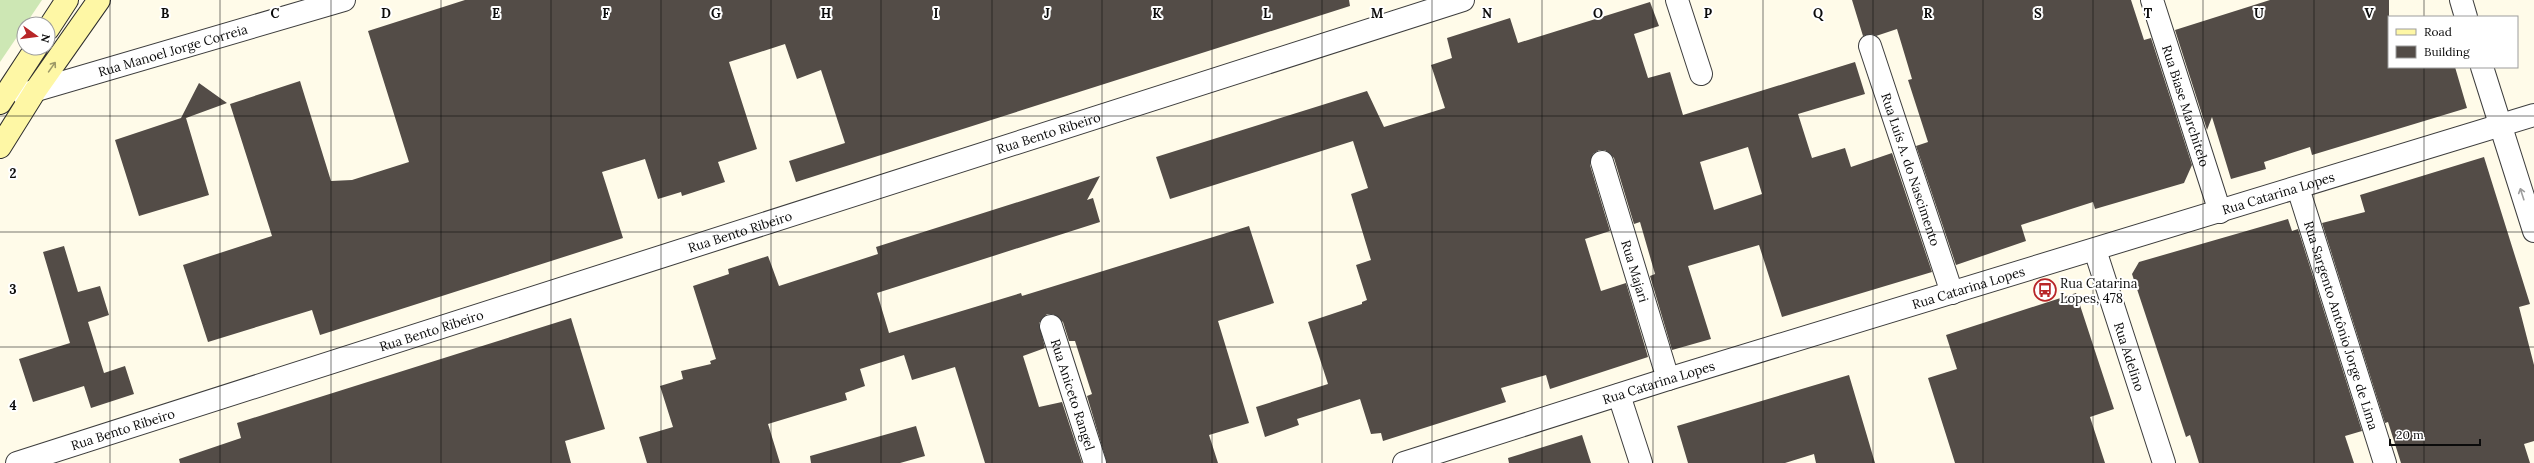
<svg xmlns="http://www.w3.org/2000/svg" width="2534" height="463" viewBox="0 0 2534 463" font-family="Lora,serif">
<style>
.green{fill:#cde7b4}
.building{fill:#534c47;fill-rule:evenodd}
.lines{fill:none;stroke-linecap:round;stroke-linejoin:round}
.street-casing{stroke:#3e3e3e;stroke-width:24}
.secondary-casing{stroke:#2d2d2d;stroke-width:24}
.street{stroke:#fff;stroke-width:22}
.secondary{stroke:#fef7a5;stroke-width:22}
.oneway{stroke:#9d9967}
.oneway2{stroke:#9d9d9d}
.grid{fill:none;stroke:#0b0b0b;stroke-width:1;stroke-opacity:0.55}
.labels{text-anchor:middle;stroke-width:4;stroke-linejoin:round;paint-order:stroke}
.street-label{font-size:13px;fill:#0b0b0b;stroke:#fff}
.poi-label{font-size:13px;fill:#0b0b0b;stroke:#fff;text-anchor:start}
.grid-label{font-size:13px;text-anchor:middle;font-weight:bold;fill:#0b0b0b;stroke:#fff;stroke-width:4;stroke-linejoin:round;paint-order:stroke}
</style>
<rect width="100%" height="100%" fill="#fffbe9"/>
<path class="green" d="M 0,0 L 42,0 L 0,62 Z"/>
<path class="building" d="M 465,0 L 1349,0 L 1350,6 L 796,182 L 789,161 L 845,143 L 821,70 L 797,79 L 785,44 L 729,62 L 757,149 L 718,162 L 725,182 L 682,196 L 681,192 L 658,199 L 645,159 L 602,172 L 623,238 L 320,335 L 312,310 L 208,342 L 183,265 L 272,236 L 230,104 L 300,81 L 331,181 L 352,180 L 409,162 L 368,31 Z
M 1852,0 L 2131,0 L 2144,40 L 2151,38 L 2192,165 L 2184,183 L 2095,209 L 2093,202 L 2021,225 L 2026,241 L 1956,265 L 1916,146 L 1928,142 L 1908,80 L 1912,79 L 1897,29 L 1876,36 L 1872,34 L 1863,36 Z
M 2270,0 L 2389,0 L 2389,67 L 2455,67 L 2467,108 L 2312,155 L 2310,147 L 2264,162 L 2266,169 L 2231,179 L 2212,117 L 2207,130 L 2175,30 Z
M 1650,2 L 1659,26 L 1634,34 L 1648,78 L 1670,72 L 1683,115 L 1855,62 L 1865,94 L 1798,114 L 1812,158 L 1845,148 L 1851,167 L 1892,153 L 1932,272 L 1782,317 L 1759,245 L 1688,266 L 1711,339 L 1672,350 L 1650,276 L 1655,274 L 1640,222 L 1634,224 L 1614,158 L 1605,150 L 1599,150 L 1593,154 L 1590,165 L 1610,231 L 1585,239 L 1601,291 L 1626,283 L 1648,357 L 1550,389 L 1546,375 L 1501,388 L 1506,402 L 1383,441 L 1381,433 L 1371,434 L 1360,399 L 1297,419 L 1299,425 L 1265,437 L 1256,407 L 1328,384 L 1308,322 L 1362,304 L 1362,302 L 1367,300 L 1356,265 L 1371,260 L 1351,194 L 1368,188 L 1353,141 L 1170,199 L 1156,157 L 1367,91 L 1384,127 L 1445,108 L 1431,65 L 1452,58 L 1447,38 L 1510,18 L 1518,43 ZM 1748,147 L 1762,194 L 1714,210 L 1700,162 Z
M 199,83 L 227,103 L 186,118 L 209,195 L 139,216 L 115,140 L 181,118 Z
M 2484,157 L 2530,304 L 2519,307 L 2534,365 L 2534,441 L 2524,444 L 2530,463 L 2401,463 L 2388,422 L 2385,423 L 2322,223 L 2365,212 L 2360,195 Z
M 1100,176 L 1087,200 L 1093,198 L 1100,222 L 877,293 L 889,333 L 1021,293 L 1022,296 L 1249,226 L 1274,303 L 1218,321 L 1249,423 L 1209,435 L 1218,463 L 1107,463 L 1087,396 L 1092,394 L 1090,388 L 1075,341 L 1069,341 L 1063,322 L 1053,314 L 1047,314 L 1039,323 L 1045,348 L 1023,356 L 1039,407 L 1062,402 L 1082,463 L 985,463 L 955,367 L 912,380 L 904,355 L 860,369 L 865,386 L 845,393 L 847,400 L 768,424 L 780,463 L 647,463 L 639,437 L 673,427 L 660,386 L 683,379 L 681,371 L 711,364 L 710,361 L 716,359 L 693,286 L 729,274 L 728,269 L 768,256 L 779,286 L 878,254 L 876,247 Z
M 2288,219 L 2292,231 L 2298,229 L 2362,431 L 2345,436 L 2354,463 L 2199,463 L 2190,435 L 2186,437 L 2132,274 L 2139,262 Z
M 64,246 L 78,292 L 100,286 L 109,315 L 88,322 L 104,373 L 125,366 L 134,394 L 91,408 L 84,386 L 33,402 L 19,359 L 70,343 L 43,252 Z
M 2076,293 L 2114,409 L 2090,417 L 2105,463 L 1955,463 L 1928,378 L 1957,369 L 1946,335 Z
M 571,318 L 605,429 L 565,441 L 571,463 L 180,463 L 179,459 L 241,438 L 237,423 Z
M 1849,375 L 1875,463 L 1816,463 L 1814,454 L 1785,463 L 1688,463 L 1677,426 Z
M 916,426 L 925,456 L 900,463 L 811,463 L 810,456 Z
M 1582,435 L 1591,463 L 1509,463 L 1508,458 Z"/>
<g class="lines">
<g class="street-casing">
<g id="street">
<path d="M 1677,0 L 1701,74"/>
<path id="s1" d="M 2152,0 L 2220,212"/>
<path d="M 2461,0 L 2466,17"/>
<path id="s2" d="M 1870,46 L 1952,293"/>
<path d="M 2482,67 L 2534,231"/>
<path id="s3" d="M 23,94 L 344,0"/>
<path id="s4" d="M 1602,162 L 1668,379"/>
<path id="s5" d="M 2298,188 L 2385,463"/>
<path id="s6" d="M 2095,250 L 2164,463"/>
<path id="s7" d="M 1051,326 L 1095,463"/>
<path d="M 1619,395 L 1641,463"/>
<path id="s8" d="M 17,463 L 1463,0"/>
<path id="s9" d="M 1404,463 L 1668,379 L 2534,115"/>
</g>
</g>
<g class="secondary-casing">
<path id="secondary" d="M 48,29 L 67,0
M 0,103 L 36,48
M 0,147 L 35,91 L 99,0"/>
</g>
<use href="#street" class="street"/>
<use href="#secondary" class="secondary"/>
</g>
<defs><path id="oneway-shaft" d="M-6 0H5M1.5-3L5.5 0L1.5 3" fill="none" stroke-width="1.6" stroke-linecap="round" stroke-linejoin="round"/></defs>
<use class="oneway" href="#oneway-shaft" transform="translate(52 67) rotate(-55)"/>
<use class="oneway2" href="#oneway-shaft" transform="translate(2522 194) rotate(-108)"/>
<path class="grid" d="M 110,0 L 110,463M 220,0 L 220,463M 331,0 L 331,463M 441,0 L 441,463M 551,0 L 551,463M 661,0 L 661,463M 771,0 L 771,463M 881,0 L 881,463M 992,0 L 992,463M 1102,0 L 1102,463M 1212,0 L 1212,463M 1322,0 L 1322,463M 1432,0 L 1432,463M 1542,0 L 1542,463M 1653,0 L 1653,463M 1763,0 L 1763,463M 1873,0 L 1873,463M 1983,0 L 1983,463M 2093,0 L 2093,463M 2203,0 L 2203,463M 2314,0 L 2314,463M 2424,0 L 2424,17M 2424,67 L 2424,463M 0,116 L 2534,116M 0,232 L 2534,232M 0,347 L 2534,347"/>
<defs>
<g id="bus-ring" transform="scale(1.15)"><circle r="9.5" fill="#fff" stroke="#b82628" stroke-width="1.5"/><path d="M-5-6H5V4H4V6H2V4H-2V6H-4V4H-5ZM-3.5-4V0h7V-4ZM-3.5 1.2v1.5H-2V1.2ZM2 1.2v1.5H3.5V1.2Z" fill="#b82628"/></g>
</defs>
<g fill-rule="evenodd">
<use href="#bus-ring" x="2045" y="290"/>
</g>
<g class="labels">
<g class="street-label">
<text dy="5" stroke="none"><textPath href="#s3" startOffset="156">Rua Manoel Jorge Correia</textPath></text>
<text dy="5" stroke="none"><textPath href="#s1" startOffset="111">Rua Biase Marchitelo</textPath></text>
<text dy="5" stroke="none"><textPath href="#s8" startOffset="1083">Rua Bento Ribeiro</textPath></text>
<text dy="5" stroke="none"><textPath href="#s2" startOffset="130">Rua Luís A. do Nascimento</textPath></text>
<text dy="5" stroke="none"><textPath href="#s9" startOffset="915">Rua Catarina Lopes</textPath></text>
<text dy="5" stroke="none"><textPath href="#s8" startOffset="759">Rua Bento Ribeiro</textPath></text>
<text dy="5" stroke="none"><textPath href="#s4" startOffset="114">Rua Majari</textPath></text>
<text dy="5" stroke="none"><textPath href="#s9" startOffset="591">Rua Catarina Lopes</textPath></text>
<text dy="5" stroke="none"><textPath href="#s5" startOffset="144">Rua Sargento Antônio Jorge de Lima</textPath></text>
<text dy="5" stroke="none"><textPath href="#s8" startOffset="435">Rua Bento Ribeiro</textPath></text>
<text dy="5" stroke="none"><textPath href="#s6" startOffset="112">Rua Adelino</textPath></text>
<text dy="5" stroke="none"><textPath href="#s9" startOffset="267">Rua Catarina Lopes</textPath></text>
<text dy="5" stroke="none"><textPath href="#s7" startOffset="72">Rua Aniceto Rangel</textPath></text>
<text dy="5" stroke="none"><textPath href="#s8" startOffset="111">Rua Bento Ribeiro</textPath></text>
</g>
<g class="poi-label">
<text x="2060" y="288">Rua Catarina<tspan x="2060" dy="15">Lopes, 478</tspan></text>
</g>
</g>
<g class="grid-label">
<text x="165" y="18">B</text>
<text x="275" y="18">C</text>
<text x="386" y="18">D</text>
<text x="496" y="18">E</text>
<text x="606" y="18">F</text>
<text x="716" y="18">G</text>
<text x="826" y="18">H</text>
<text x="936" y="18">I</text>
<text x="1047" y="18">J</text>
<text x="1157" y="18">K</text>
<text x="1267" y="18">L</text>
<text x="1377" y="18">M</text>
<text x="1487" y="18">N</text>
<text x="1598" y="18">O</text>
<text x="1708" y="18">P</text>
<text x="1818" y="18">Q</text>
<text x="1928" y="18">R</text>
<text x="2038" y="18">S</text>
<text x="2148" y="18">T</text>
<text x="2259" y="18">U</text>
<text x="2369" y="18">V</text>
<text x="13" y="178">2</text>
<text x="13" y="294">3</text>
<text x="13" y="410">4</text>
</g>
<rect x="2388" y="16" width="130" height="52" fill="#ffffff" stroke="#9d9d9d"/>
<rect x="2396" y="29" width="20" height="6" fill="#fef7a5" stroke="#9d9d9d"/>
<text x="2424" y="36" font-size="12" fill="#0b0b0b">Road</text>
<rect x="2396" y="46" width="20" height="12" fill="#534c47" stroke="#9d9d9d"/>
<text x="2424" y="56" font-size="12" fill="#0b0b0b">Building</text>
<g transform="translate(36 36) rotate(104)"><circle r="19" fill="#ffffff" stroke="#9d9d9d"/>
<path d="M0-3L7 15L0 10L-7 15Z" fill="#b82628"/>
<text y="-6" font-size="11" font-weight="bold" text-anchor="middle" fill="#0b0b0b">N</text>
</g>
<path d="M2390 439v6h90v-6" fill="none" stroke="#0b0b0b" stroke-width="2"/>
<text x="2396" y="439" font-size="12" fill="#0b0b0b" stroke="#ffffff" stroke-width="3" paint-order="stroke">20 m</text>
</svg>
